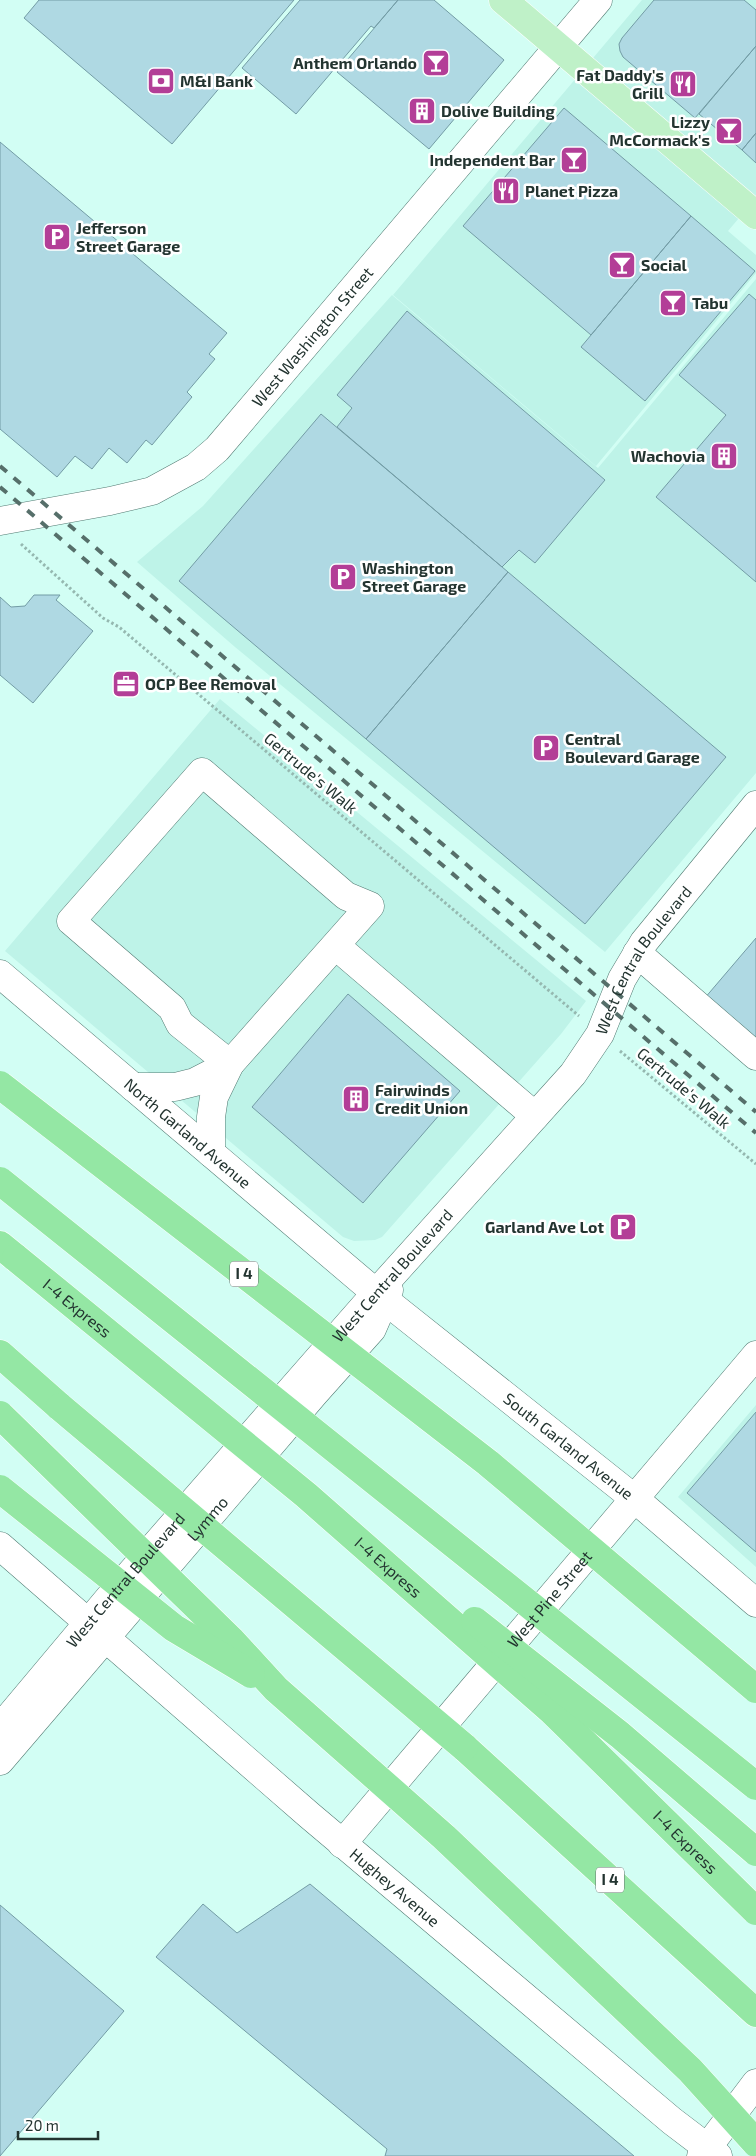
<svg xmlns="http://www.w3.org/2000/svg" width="756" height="2156" viewBox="0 0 756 2156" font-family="'Exo 2',sans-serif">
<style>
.built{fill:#bef3e8}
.building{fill:#afd9e3;stroke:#739ca5}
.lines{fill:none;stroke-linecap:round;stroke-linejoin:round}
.minor-casing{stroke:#527a72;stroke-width:29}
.major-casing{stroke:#fff;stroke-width:29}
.highway-casing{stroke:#fff;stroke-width:29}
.path{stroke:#95b8b0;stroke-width:3;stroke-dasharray:2.5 2.5;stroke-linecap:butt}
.minor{stroke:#fff;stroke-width:28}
.major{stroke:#bff1c8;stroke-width:28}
.highway{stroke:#94e7a4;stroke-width:28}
.rail{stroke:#566f6a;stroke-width:4;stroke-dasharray:9 9;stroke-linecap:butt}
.highway-bridge-casing{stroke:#fff;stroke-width:29;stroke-linecap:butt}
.highway-bridge{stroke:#94e7a4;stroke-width:28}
.labels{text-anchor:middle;stroke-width:5;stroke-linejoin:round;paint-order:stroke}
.shield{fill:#fff;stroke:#65716e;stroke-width:1}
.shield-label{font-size:15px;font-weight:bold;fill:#233430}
.poi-label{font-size:16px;font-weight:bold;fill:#233430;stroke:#fff;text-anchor:start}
.street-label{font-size:16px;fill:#233430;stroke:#fff}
</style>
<rect width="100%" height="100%" fill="#d2fef4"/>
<path class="built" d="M 642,0 L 756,0 L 756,198 L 728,231 L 756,255 L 756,273 L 596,466 L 393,295 Z
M 756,279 L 756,773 L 605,952 L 235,647 L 137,562 L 203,506 L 392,295 L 598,468 Z
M 220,699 L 586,1001 L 561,1034 L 382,1237 L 375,1240 L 354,1241 L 343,1237 L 5,951 Z
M 756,1405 L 756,1567 L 678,1497 Z"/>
<path class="building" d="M 39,0 L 294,0 L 172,144 L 24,18 Z
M 300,0 L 398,0 L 374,28 L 371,26 L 296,114 L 242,68 Z
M 398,0 L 434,0 L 504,60 L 429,149 L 337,72 Z
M 654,0 L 744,0 L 756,10 L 756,46 L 695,118 L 623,57 L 620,51 L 619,44 L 622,38 Z
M 756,46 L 756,133 L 742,150 L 699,114 Z
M 564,108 L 691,216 L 591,335 L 463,226 Z
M 756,133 L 756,163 L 742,150 Z
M 0,142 L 227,333 L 209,354 L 215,359 L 187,392 L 192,397 L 152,445 L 146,440 L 127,463 L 109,448 L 92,469 L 75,456 L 57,477 L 0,429 Z
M 691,216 L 755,271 L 645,401 L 581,347 Z
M 749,294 L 756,300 L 756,582 L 656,497 L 726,415 L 679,375 Z
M 407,311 L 605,480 L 535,563 L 519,550 L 502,567 L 337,427 L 352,408 L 337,395 Z
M 321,414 L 508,572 L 366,739 L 179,581 Z
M 508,572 L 726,757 L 585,924 L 366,739 Z
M 34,595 L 60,595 L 56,600 L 93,631 L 33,703 L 0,675 L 0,597 L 11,607 L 25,606 Z
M 756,938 L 756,1043 L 704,999 Z
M 348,994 L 460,1091 L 363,1203 L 252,1107 Z
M 756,1412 L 756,1552 L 687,1493 Z
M 310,1884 L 634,2156 L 385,2156 L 387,2149 L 156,1957 L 203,1904 L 237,1933 Z
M 0,1905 L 124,2011 L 0,2156 Z"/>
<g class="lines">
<g class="minor-casing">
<g id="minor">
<path id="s1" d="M 0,521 L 110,501 L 152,491 L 196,467 L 217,449 L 598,0"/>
<path d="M 336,946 L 535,1116"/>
<path d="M 637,953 L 756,1056"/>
<path id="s2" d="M 0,974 L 376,1293 L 635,1499 L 756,1603"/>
<path d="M 133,1087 L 175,1087 L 195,1082 L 230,1064"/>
<path d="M 211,1153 L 211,1117 L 214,1097 L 230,1064 L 370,906 L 346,896 L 202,772 L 71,921 L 172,1008 L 180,1024 L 230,1064"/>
<path id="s3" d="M 0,1546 L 309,1815 L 672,2121 L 718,2156"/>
<path id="s4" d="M 0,1728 L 109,1598 L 376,1293 L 573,1074 L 600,1034 L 622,979 L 644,942 L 756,805"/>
<path id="s5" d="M 0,1761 L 314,1394 L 372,1329 L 389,1290"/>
<path id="s6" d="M 342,1844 L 756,1355"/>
<path d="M 701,2156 L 756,2083"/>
</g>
</g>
<g class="major-casing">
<path id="major" d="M 503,0 L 756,215"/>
</g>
<g class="highway-casing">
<path id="highway" d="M 0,1245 L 16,1258
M 0,1354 L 60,1407
M 464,1747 L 756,2013"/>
</g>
<path class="path" d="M 21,544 L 103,618 L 119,627 L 579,1016
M 620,1051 L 756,1164"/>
<use href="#minor" class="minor"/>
<use href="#major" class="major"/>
<use href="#highway" class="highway"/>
<path class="rail" d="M 0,466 L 756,1112
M 0,487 L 756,1133"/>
<g class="highway-bridge-casing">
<g id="highway-bridge">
<path d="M 0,1085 L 488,1463 L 756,1689"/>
<path d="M 0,1181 L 756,1786"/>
<path id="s7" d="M 16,1258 L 306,1495 L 552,1711 L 756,1911"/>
<path d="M 60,1407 L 464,1747"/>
<path d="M 0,1415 L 231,1640 L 276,1689 L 444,1837 L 690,2070 L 756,2143"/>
<path d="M 0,1489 L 174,1628 L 251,1674"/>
<path d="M 475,1621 L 620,1735 L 756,1852"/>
</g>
</g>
<use href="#highway-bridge" class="highway-bridge"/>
</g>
<defs>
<g id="bar-square" transform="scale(1.4375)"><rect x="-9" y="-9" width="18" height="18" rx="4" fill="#b33e97" stroke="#fff"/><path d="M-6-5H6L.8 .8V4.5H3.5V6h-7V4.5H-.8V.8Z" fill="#fff"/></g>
<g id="bank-square" transform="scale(1.4375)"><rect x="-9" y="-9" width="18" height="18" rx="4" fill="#b33e97" stroke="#fff"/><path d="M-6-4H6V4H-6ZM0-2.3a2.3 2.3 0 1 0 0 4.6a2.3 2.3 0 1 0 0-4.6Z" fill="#fff"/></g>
<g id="restaurant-square" transform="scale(1.4375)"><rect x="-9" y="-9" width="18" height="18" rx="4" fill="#b33e97" stroke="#fff"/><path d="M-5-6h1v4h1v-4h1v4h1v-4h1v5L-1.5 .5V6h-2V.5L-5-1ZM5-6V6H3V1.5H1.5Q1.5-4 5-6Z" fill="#fff"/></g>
<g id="building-square" transform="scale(1.4375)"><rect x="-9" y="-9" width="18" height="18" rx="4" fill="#b33e97" stroke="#fff"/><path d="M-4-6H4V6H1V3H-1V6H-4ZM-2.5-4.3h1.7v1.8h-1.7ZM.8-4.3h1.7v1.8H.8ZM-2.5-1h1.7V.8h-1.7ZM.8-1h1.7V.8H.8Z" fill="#fff"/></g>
<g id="parking-square" transform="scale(1.4375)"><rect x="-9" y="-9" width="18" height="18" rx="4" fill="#b33e97" stroke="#fff"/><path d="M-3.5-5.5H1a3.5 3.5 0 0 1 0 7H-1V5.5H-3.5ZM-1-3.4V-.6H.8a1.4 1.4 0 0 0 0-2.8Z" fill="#fff"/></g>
<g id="office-square" transform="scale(1.4375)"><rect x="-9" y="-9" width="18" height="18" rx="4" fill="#b33e97" stroke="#fff"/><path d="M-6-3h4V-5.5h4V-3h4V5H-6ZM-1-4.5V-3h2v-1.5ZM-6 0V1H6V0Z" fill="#fff"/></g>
</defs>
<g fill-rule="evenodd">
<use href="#bar-square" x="436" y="63"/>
<use href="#bank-square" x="161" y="81"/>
<use href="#restaurant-square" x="683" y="84"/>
<use href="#building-square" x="422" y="111"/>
<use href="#bar-square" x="729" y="131"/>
<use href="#bar-square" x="574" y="160"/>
<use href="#restaurant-square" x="506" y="191"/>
<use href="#parking-square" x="57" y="237"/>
<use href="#bar-square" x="622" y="265"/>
<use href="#bar-square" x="673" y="303"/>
<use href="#building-square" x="724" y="456"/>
<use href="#parking-square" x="343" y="577"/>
<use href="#office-square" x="126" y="684"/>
<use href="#parking-square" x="546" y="748"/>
<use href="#building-square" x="356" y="1099"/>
<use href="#parking-square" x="623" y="1227"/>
</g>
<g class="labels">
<g class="shield">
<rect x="230" y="1261.5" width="28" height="25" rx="4"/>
<rect x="596" y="1867.5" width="28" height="25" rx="4"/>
</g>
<g class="shield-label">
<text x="244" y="1279">I 4</text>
<text x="610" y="1885">I 4</text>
</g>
<g class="poi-label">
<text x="417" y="69" text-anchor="end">Anthem Orlando</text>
<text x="664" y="81" text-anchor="end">Fat Daddy's<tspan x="664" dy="18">Grill</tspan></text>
<text x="180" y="87">M&amp;I Bank</text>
<text x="441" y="117">Dolive Building</text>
<text x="710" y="128" text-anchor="end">Lizzy<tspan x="710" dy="18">McCormack's</tspan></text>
<text x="555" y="166" text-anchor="end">Independent Bar</text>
<text x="525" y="197">Planet Pizza</text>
<text x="76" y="234">Jefferson<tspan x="76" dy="18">Street Garage</tspan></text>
<text x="641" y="271">Social</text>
<text x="692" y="309">Tabu</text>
<text x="705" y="462" text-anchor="end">Wachovia</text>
<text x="362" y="574">Washington<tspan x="362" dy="18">Street Garage</tspan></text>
<text x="145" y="690">OCP Bee Removal</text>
<text x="565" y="745">Central<tspan x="565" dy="18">Boulevard Garage</tspan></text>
<text x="375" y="1096">Fairwinds<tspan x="375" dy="18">Credit Union</tspan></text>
<text x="604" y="1233" text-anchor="end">Garland Ave Lot</text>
</g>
<g class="street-label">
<text dy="6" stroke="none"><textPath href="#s1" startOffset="380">West Washington Street</textPath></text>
<text transform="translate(311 773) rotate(40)" y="6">Gertrude's Walk</text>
<text dy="6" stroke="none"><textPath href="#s4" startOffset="1004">West Central Boulevard</textPath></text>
<text transform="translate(684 1088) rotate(40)" y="6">Gertrude's Walk</text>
<text dy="6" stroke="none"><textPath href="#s2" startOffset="246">North Garland Avenue</textPath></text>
<text dy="6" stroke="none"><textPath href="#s4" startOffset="599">West Central Boulevard</textPath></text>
<text dy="6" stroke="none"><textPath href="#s7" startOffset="79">I-4 Express</textPath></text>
<text dy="6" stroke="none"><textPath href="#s2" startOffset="739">South Garland Avenue</textPath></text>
<text dy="6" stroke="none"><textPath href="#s5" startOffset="319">Lymmo</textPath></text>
<text dy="6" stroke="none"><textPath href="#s7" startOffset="484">I-4 Express</textPath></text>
<text dy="6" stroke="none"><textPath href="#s4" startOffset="194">West Central Boulevard</textPath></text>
<text dy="6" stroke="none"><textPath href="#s6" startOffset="321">West Pine Street</textPath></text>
<text dy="6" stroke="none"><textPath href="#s7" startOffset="889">I-4 Express</textPath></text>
<text dy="6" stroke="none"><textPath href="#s3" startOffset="522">Hughey Avenue</textPath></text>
</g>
</g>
<path d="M18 2131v8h80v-8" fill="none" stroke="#233430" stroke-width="2.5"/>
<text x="25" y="2131" font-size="15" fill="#233430" stroke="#ffffff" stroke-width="4" paint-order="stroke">20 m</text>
</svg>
